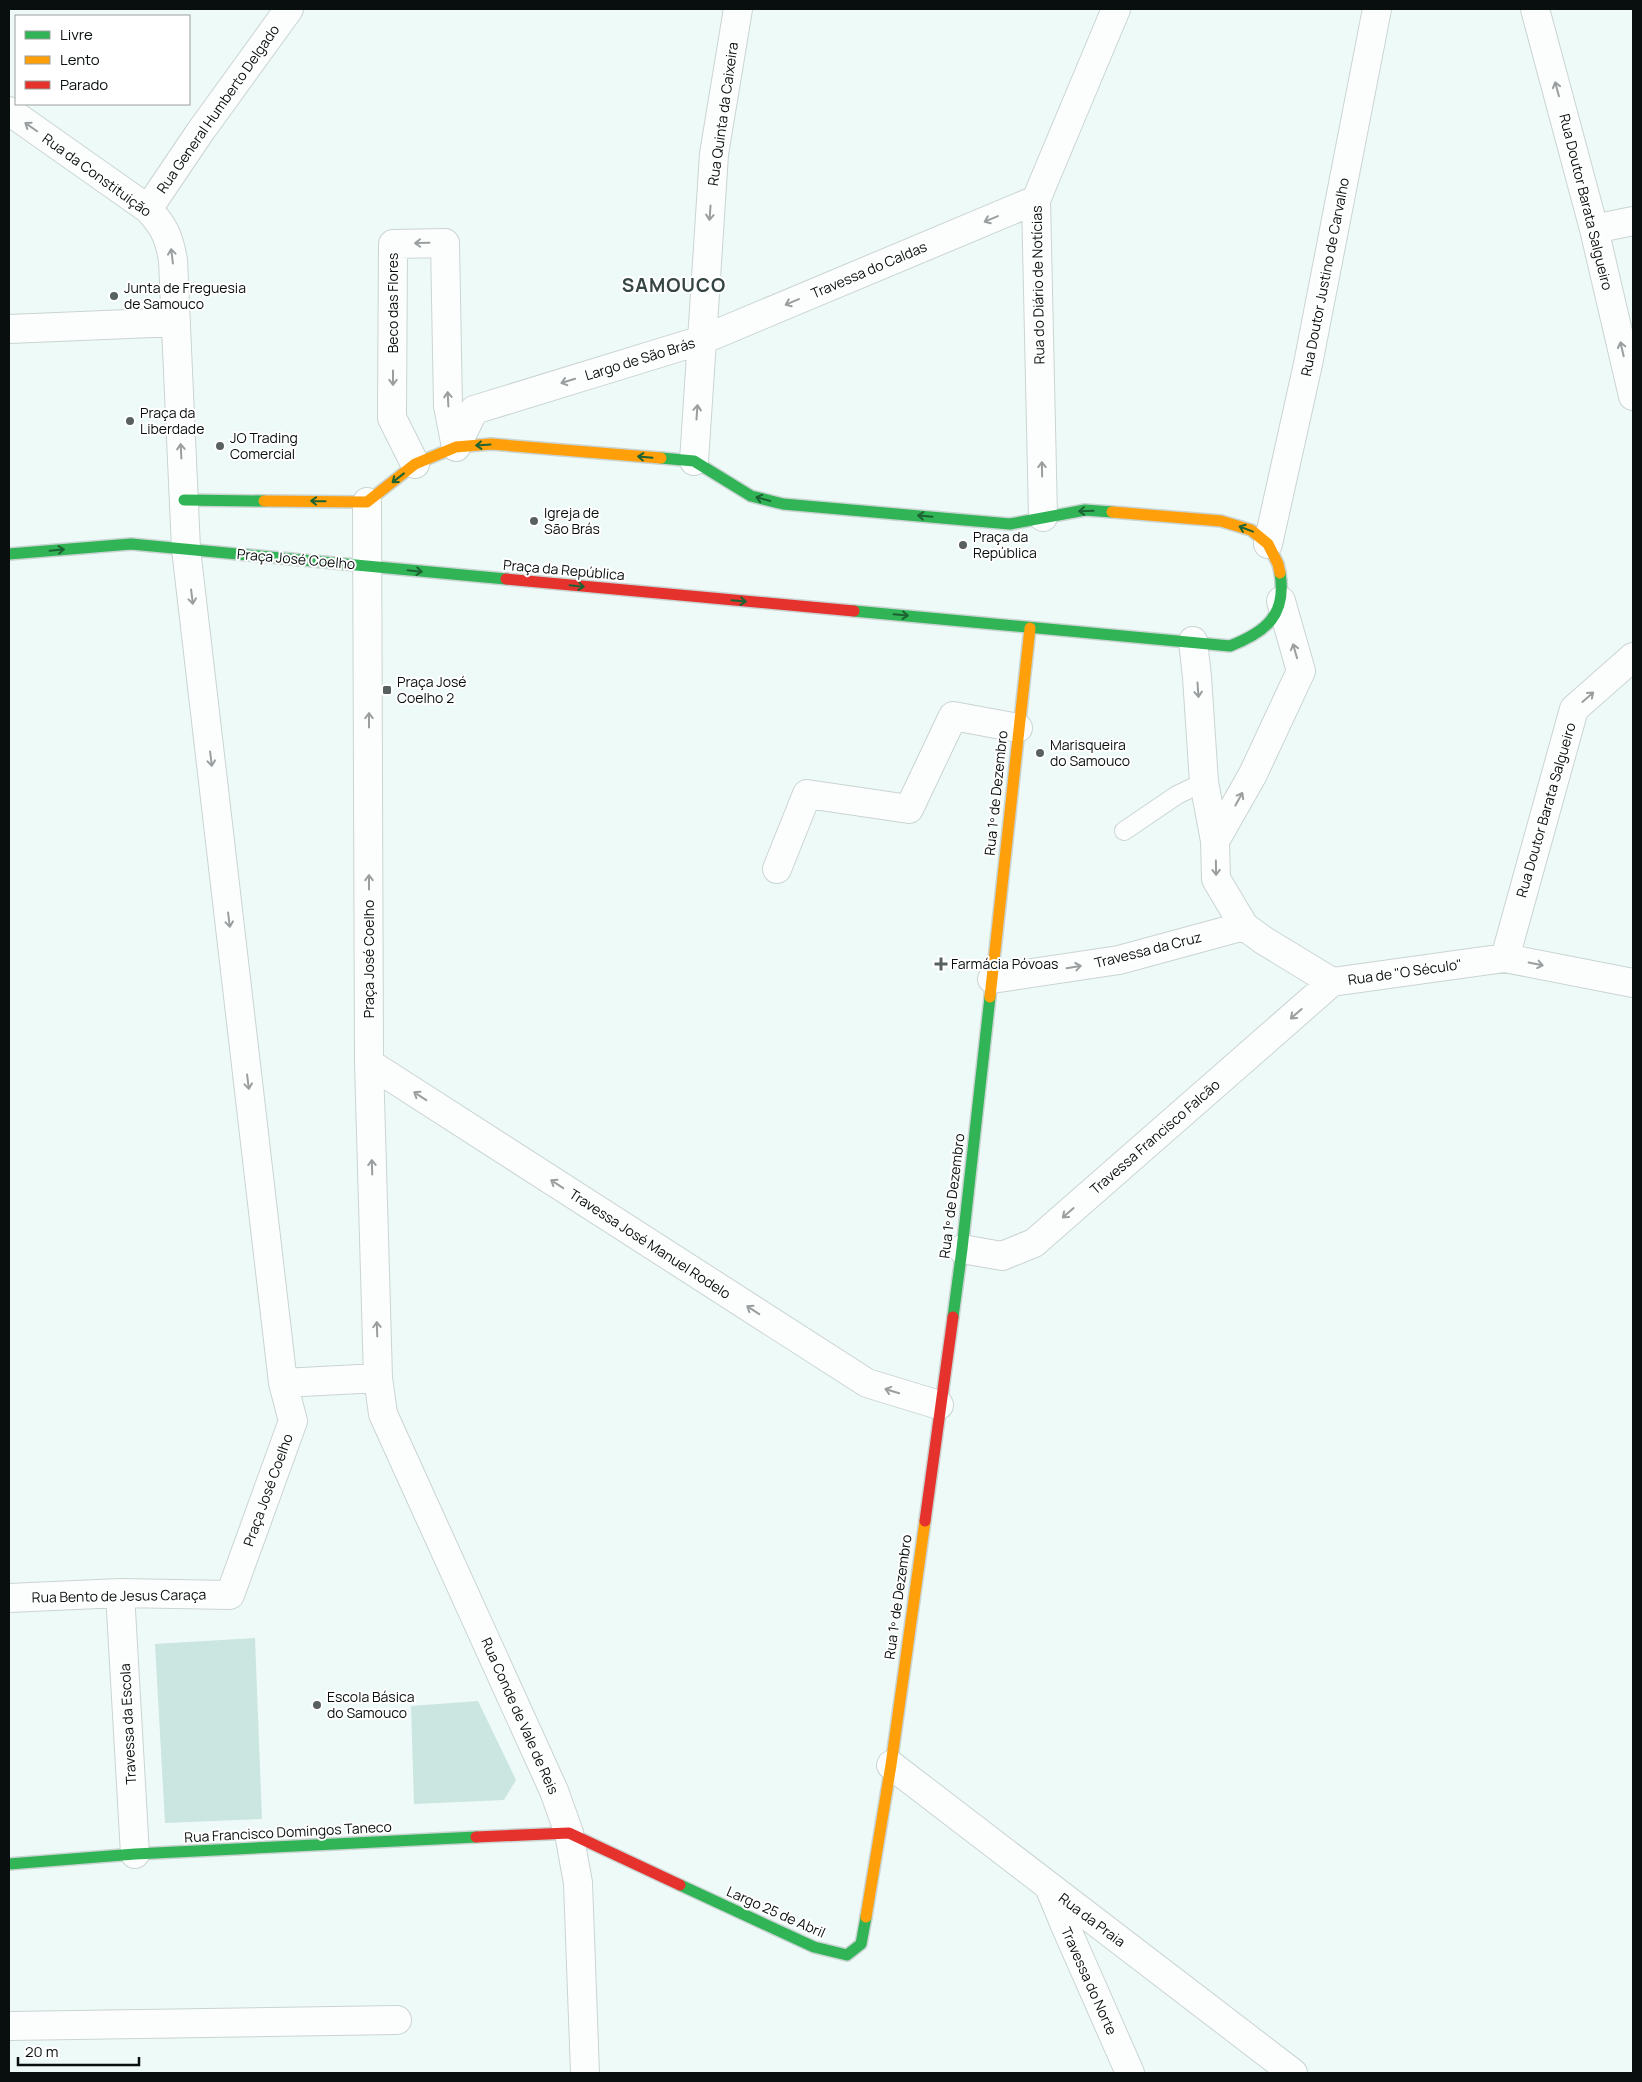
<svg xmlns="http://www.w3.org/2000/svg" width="1642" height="2082" viewBox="0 0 1642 2082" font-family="Manrope,sans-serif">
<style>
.green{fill:#cbe5e1}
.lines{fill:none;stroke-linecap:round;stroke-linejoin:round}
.lane-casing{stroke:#cad4d3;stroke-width:20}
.street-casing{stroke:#cad4d3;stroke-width:30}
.fast-casing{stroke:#cad4d3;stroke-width:14}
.slow-casing{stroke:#cad4d3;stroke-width:14}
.jam-casing{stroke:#cad4d3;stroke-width:14}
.lane{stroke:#fcfefe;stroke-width:18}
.street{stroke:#fcfefe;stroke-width:28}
.fast{stroke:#30b455;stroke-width:11}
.slow{stroke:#ff9f0a;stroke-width:11}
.jam{stroke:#e5322d;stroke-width:11}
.oneway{stroke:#9a9e9e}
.oneway2{stroke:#1c6232}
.poi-dot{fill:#586160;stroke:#fff;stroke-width:2}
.labels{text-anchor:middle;stroke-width:4;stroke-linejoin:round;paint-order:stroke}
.street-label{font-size:14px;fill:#080f0e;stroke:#fff}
.poi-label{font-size:14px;fill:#080f0e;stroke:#fff;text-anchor:start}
.district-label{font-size:19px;font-weight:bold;letter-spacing:1px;fill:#344544;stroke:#fff}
</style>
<rect width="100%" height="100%" fill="#eefaf8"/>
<path class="green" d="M 255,1638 L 262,1819 L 165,1823 L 155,1644 Z
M 478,1701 L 516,1780 L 504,1800 L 414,1804 L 411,1706 Z"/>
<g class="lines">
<g class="lane-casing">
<path id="lane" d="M 1124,831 L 1177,795 L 1204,782"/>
</g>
<g class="street-casing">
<path id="street" d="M 738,9 L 714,154 L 702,340 L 1036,200
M 1535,9 L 1594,229 L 1633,396
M 9,111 L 148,209 C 164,226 169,237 173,260 L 186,549 L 283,1383 L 293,1421 L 230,1595 L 120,1593 L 9,1598
M 148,209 L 200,132 L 289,9
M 1594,229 L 1633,221
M 9,329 L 176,322
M 456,447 L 474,410 L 702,340 L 694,461
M 415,464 L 392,418 L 393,244 L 445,243 L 448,406 L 456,447
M 367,502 L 369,1063 L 378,1378 L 383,1414 L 554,1791 L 569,1833 L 578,1883 L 585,2073
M 1043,517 L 1036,200 L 1116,9
M 1268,544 L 1308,364 L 1377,9
M 1193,641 L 1197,677 L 1204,782 L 1215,841 L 1216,879 L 1244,926 L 1263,940 L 1332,982 L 1505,958 L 1633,983
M 1215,841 L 1253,774 L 1301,671 L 1281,601
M 777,869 L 807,794 L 909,809 L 953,716 L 1018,728
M 1505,958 L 1574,709 L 1633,657
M 992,979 L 1119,960 L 1244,926
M 369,1063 L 867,1383 L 939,1405
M 962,1249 L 1002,1256 L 1034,1243 L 1332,982
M 283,1383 L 378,1378
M 120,1593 L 135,1854
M 891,1765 L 1293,2073
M 1050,1889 L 1064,1923 L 1130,2073
M 9,2026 L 397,2020"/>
</g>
<g class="fast-casing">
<path id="fast" d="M 661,458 L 694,461 L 751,496 L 783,504 L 1010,524 L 1085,510 L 1112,512
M 184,500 L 264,501
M 9,554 L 131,544 L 506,579
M 854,611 L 1230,646 C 1266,632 1287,615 1280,573
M 953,1317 L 962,1249 L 990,997
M 9,1864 L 135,1854 L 476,1837
M 680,1885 L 814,1947 L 847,1955 L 861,1944 L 866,1917"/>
</g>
<g class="slow-casing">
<path id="slow" d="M 264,501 L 367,502 L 415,464 L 456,447 L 491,444 L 661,458
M 1112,512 L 1221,521 L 1251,530 L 1268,544 L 1278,564 L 1280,573
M 990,997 L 1030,628
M 866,1917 L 891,1765 L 925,1521"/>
</g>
<g class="jam-casing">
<path id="jam" d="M 506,579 L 854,611
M 925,1521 L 953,1317
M 476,1837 L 569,1833 L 680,1885"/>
</g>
<use href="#lane" class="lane"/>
<use href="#street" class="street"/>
<use href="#fast" class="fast"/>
<use href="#slow" class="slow"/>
<use href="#jam" class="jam"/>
</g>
<defs><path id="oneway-shaft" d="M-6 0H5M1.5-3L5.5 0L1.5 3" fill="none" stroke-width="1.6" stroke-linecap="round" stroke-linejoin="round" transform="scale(1.25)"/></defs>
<g class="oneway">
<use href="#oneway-shaft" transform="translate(1557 89) rotate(-105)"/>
<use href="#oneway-shaft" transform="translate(31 127) rotate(-145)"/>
<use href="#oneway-shaft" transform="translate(710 213) rotate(94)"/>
<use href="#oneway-shaft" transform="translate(991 219) rotate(157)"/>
<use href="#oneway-shaft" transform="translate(422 243) rotate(179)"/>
<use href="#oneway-shaft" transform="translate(172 256) rotate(-97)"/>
<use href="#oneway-shaft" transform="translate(792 302) rotate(157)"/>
<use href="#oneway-shaft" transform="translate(1622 349) rotate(-103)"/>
<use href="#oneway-shaft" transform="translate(393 378) rotate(90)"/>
<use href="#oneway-shaft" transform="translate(568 381) rotate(163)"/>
<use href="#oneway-shaft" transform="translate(448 399) rotate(-93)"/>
<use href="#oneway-shaft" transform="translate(697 412) rotate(-86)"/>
<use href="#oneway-shaft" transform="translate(181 451) rotate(-93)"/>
<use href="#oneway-shaft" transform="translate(1042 469) rotate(-91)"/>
<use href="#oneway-shaft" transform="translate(192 597) rotate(83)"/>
<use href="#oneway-shaft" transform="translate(1295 651) rotate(-106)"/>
<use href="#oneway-shaft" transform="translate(1198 690) rotate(86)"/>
<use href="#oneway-shaft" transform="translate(1588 697) rotate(-41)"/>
<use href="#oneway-shaft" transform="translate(369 720) rotate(-90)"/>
<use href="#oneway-shaft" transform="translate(211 759) rotate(83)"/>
<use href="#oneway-shaft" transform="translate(1239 799) rotate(-61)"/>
<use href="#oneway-shaft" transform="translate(1216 868) rotate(89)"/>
<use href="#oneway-shaft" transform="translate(369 882) rotate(-90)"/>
<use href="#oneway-shaft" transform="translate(229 920) rotate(83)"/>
<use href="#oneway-shaft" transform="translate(1536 964) rotate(11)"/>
<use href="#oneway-shaft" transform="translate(1074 967) rotate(-9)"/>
<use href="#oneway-shaft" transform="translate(1296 1014) rotate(139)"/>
<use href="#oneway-shaft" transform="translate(248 1082) rotate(83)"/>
<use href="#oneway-shaft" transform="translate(420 1096) rotate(-147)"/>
<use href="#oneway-shaft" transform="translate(372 1167) rotate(-92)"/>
<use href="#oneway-shaft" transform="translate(557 1184) rotate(-147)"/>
<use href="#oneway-shaft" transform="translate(1068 1213) rotate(139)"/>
<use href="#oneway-shaft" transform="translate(753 1310) rotate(-147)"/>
<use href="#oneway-shaft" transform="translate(377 1329) rotate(-92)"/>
<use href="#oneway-shaft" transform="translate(892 1391) rotate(-163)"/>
</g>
<g class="oneway2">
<use href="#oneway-shaft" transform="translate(483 445) rotate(176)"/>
<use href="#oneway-shaft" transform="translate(645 457) rotate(-175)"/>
<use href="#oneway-shaft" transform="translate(398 478) rotate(142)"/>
<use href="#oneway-shaft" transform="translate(763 499) rotate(-165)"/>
<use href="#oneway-shaft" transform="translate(318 501) rotate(-179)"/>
<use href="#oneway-shaft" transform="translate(1086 511) rotate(178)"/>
<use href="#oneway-shaft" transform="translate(925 516) rotate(-175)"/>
<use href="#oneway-shaft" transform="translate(1246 529) rotate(-159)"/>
<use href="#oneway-shaft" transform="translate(57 550) rotate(-5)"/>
<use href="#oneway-shaft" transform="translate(415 571) rotate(6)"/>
<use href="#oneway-shaft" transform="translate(577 586) rotate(6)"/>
<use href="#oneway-shaft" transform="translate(739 601) rotate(5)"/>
<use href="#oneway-shaft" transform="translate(901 615) rotate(5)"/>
</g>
<g class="poi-dot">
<circle cx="114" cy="296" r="5"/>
<circle cx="130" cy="421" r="5"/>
<circle cx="220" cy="446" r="5"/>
<circle cx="534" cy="521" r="5"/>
<circle cx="963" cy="545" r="5"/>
<rect x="382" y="685" width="10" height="10" rx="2.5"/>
<circle cx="1040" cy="753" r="5"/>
<path d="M938.5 956.5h5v5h5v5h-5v5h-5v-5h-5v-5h5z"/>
<circle cx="317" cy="1705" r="5"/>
</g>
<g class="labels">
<g class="street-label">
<text transform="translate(218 109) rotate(-55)" y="5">Rua General Humberto Delgado</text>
<text transform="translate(723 114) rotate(-82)" y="5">Rua Quinta da Caixeira</text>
<text transform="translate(97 175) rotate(36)" y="5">Rua da Constituição</text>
<text transform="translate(1586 202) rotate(76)" y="5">Rua Doutor Barata Salgueiro</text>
<text transform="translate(869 270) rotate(-23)" y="5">Travessa do Caldas</text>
<text transform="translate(1325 277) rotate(-79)" y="5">Rua Doutor Justino de Carvalho</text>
<text transform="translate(1038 285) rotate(-91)" y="5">Rua do Diário de Notícias</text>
<text transform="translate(393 303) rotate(-90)" y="5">Beco das Flores</text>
<text transform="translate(640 359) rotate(-17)" y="5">Largo de São Brás</text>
<text transform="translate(296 559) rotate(5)" y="5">Praça José Coelho</text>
<text transform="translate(564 570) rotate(5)" y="5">Praça da República</text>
<text transform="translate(996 793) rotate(-84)" y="5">Rua 1º de Dezembro</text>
<text transform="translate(1546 810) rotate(-74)" y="5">Rua Doutor Barata Salgueiro</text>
<text transform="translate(1148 950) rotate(-14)" y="5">Travessa da Cruz</text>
<text transform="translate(369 959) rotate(-90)" y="5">Praça José Coelho</text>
<text transform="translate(1405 972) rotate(-8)" y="5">Rua de "O Século"</text>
<text transform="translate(1155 1137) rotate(-41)" y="5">Travessa Francisco Falcão</text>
<text transform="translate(952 1196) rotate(-83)" y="5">Rua 1º de Dezembro</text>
<text transform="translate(650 1244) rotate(33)" y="5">Travessa José Manuel Rodelo</text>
<text transform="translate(268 1490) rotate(-70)" y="5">Praça José Coelho</text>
<text transform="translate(119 1596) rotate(-1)" y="5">Rua Bento de Jesus Caraça</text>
<text transform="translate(898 1597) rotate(-82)" y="5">Rua 1º de Dezembro</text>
<text transform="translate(520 1716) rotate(66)" y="5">Rua Conde de Vale de Reis</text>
<text transform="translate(128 1724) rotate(-93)" y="5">Travessa da Escola</text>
<text transform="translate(288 1832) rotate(-3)" y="5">Rua Francisco Domingos Taneco</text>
<text transform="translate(776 1912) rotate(24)" y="5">Largo 25 de Abril</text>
<text transform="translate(1092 1920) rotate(37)" y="5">Rua da Praia</text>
<text transform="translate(1089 1981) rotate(66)" y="5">Travessa do Norte</text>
</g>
<g class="poi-label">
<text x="124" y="293">Junta de Freguesia<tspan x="124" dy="16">de Samouco</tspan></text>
<text x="140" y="418">Praça da<tspan x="140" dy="16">Liberdade</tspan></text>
<text x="230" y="443">JO Trading<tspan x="230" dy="16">Comercial</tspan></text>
<text x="544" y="518">Igreja de<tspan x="544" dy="16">São Brás</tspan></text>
<text x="973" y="542">Praça da<tspan x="973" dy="16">República</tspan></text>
<text x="397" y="687">Praça José<tspan x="397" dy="16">Coelho 2</tspan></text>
<text x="1050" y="750">Marisqueira<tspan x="1050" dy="16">do Samouco</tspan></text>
<text x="951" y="969">Farmácia Póvoas</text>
<text x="327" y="1702">Escola Básica<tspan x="327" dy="16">do Samouco</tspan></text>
</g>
<g class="district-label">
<text x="674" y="292">SAMOUCO</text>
</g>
</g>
<rect width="1642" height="2082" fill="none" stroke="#080f0e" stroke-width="20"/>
<rect x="15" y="15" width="175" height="90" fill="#ffffff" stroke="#9c9f9f"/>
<rect x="25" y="31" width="25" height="8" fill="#30b455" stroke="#9c9f9f"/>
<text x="60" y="40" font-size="15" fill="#080f0e">Livre</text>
<rect x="25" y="56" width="25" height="8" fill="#ff9f0a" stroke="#9c9f9f"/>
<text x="60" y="65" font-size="15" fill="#080f0e">Lento</text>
<rect x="25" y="81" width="25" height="8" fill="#e5322d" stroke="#9c9f9f"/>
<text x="60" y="90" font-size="15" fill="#080f0e">Parado</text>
<path d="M18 2057v8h121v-8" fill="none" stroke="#080f0e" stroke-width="2.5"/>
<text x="25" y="2057" font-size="15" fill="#080f0e" stroke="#ffffff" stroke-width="4" paint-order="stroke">20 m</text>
</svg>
